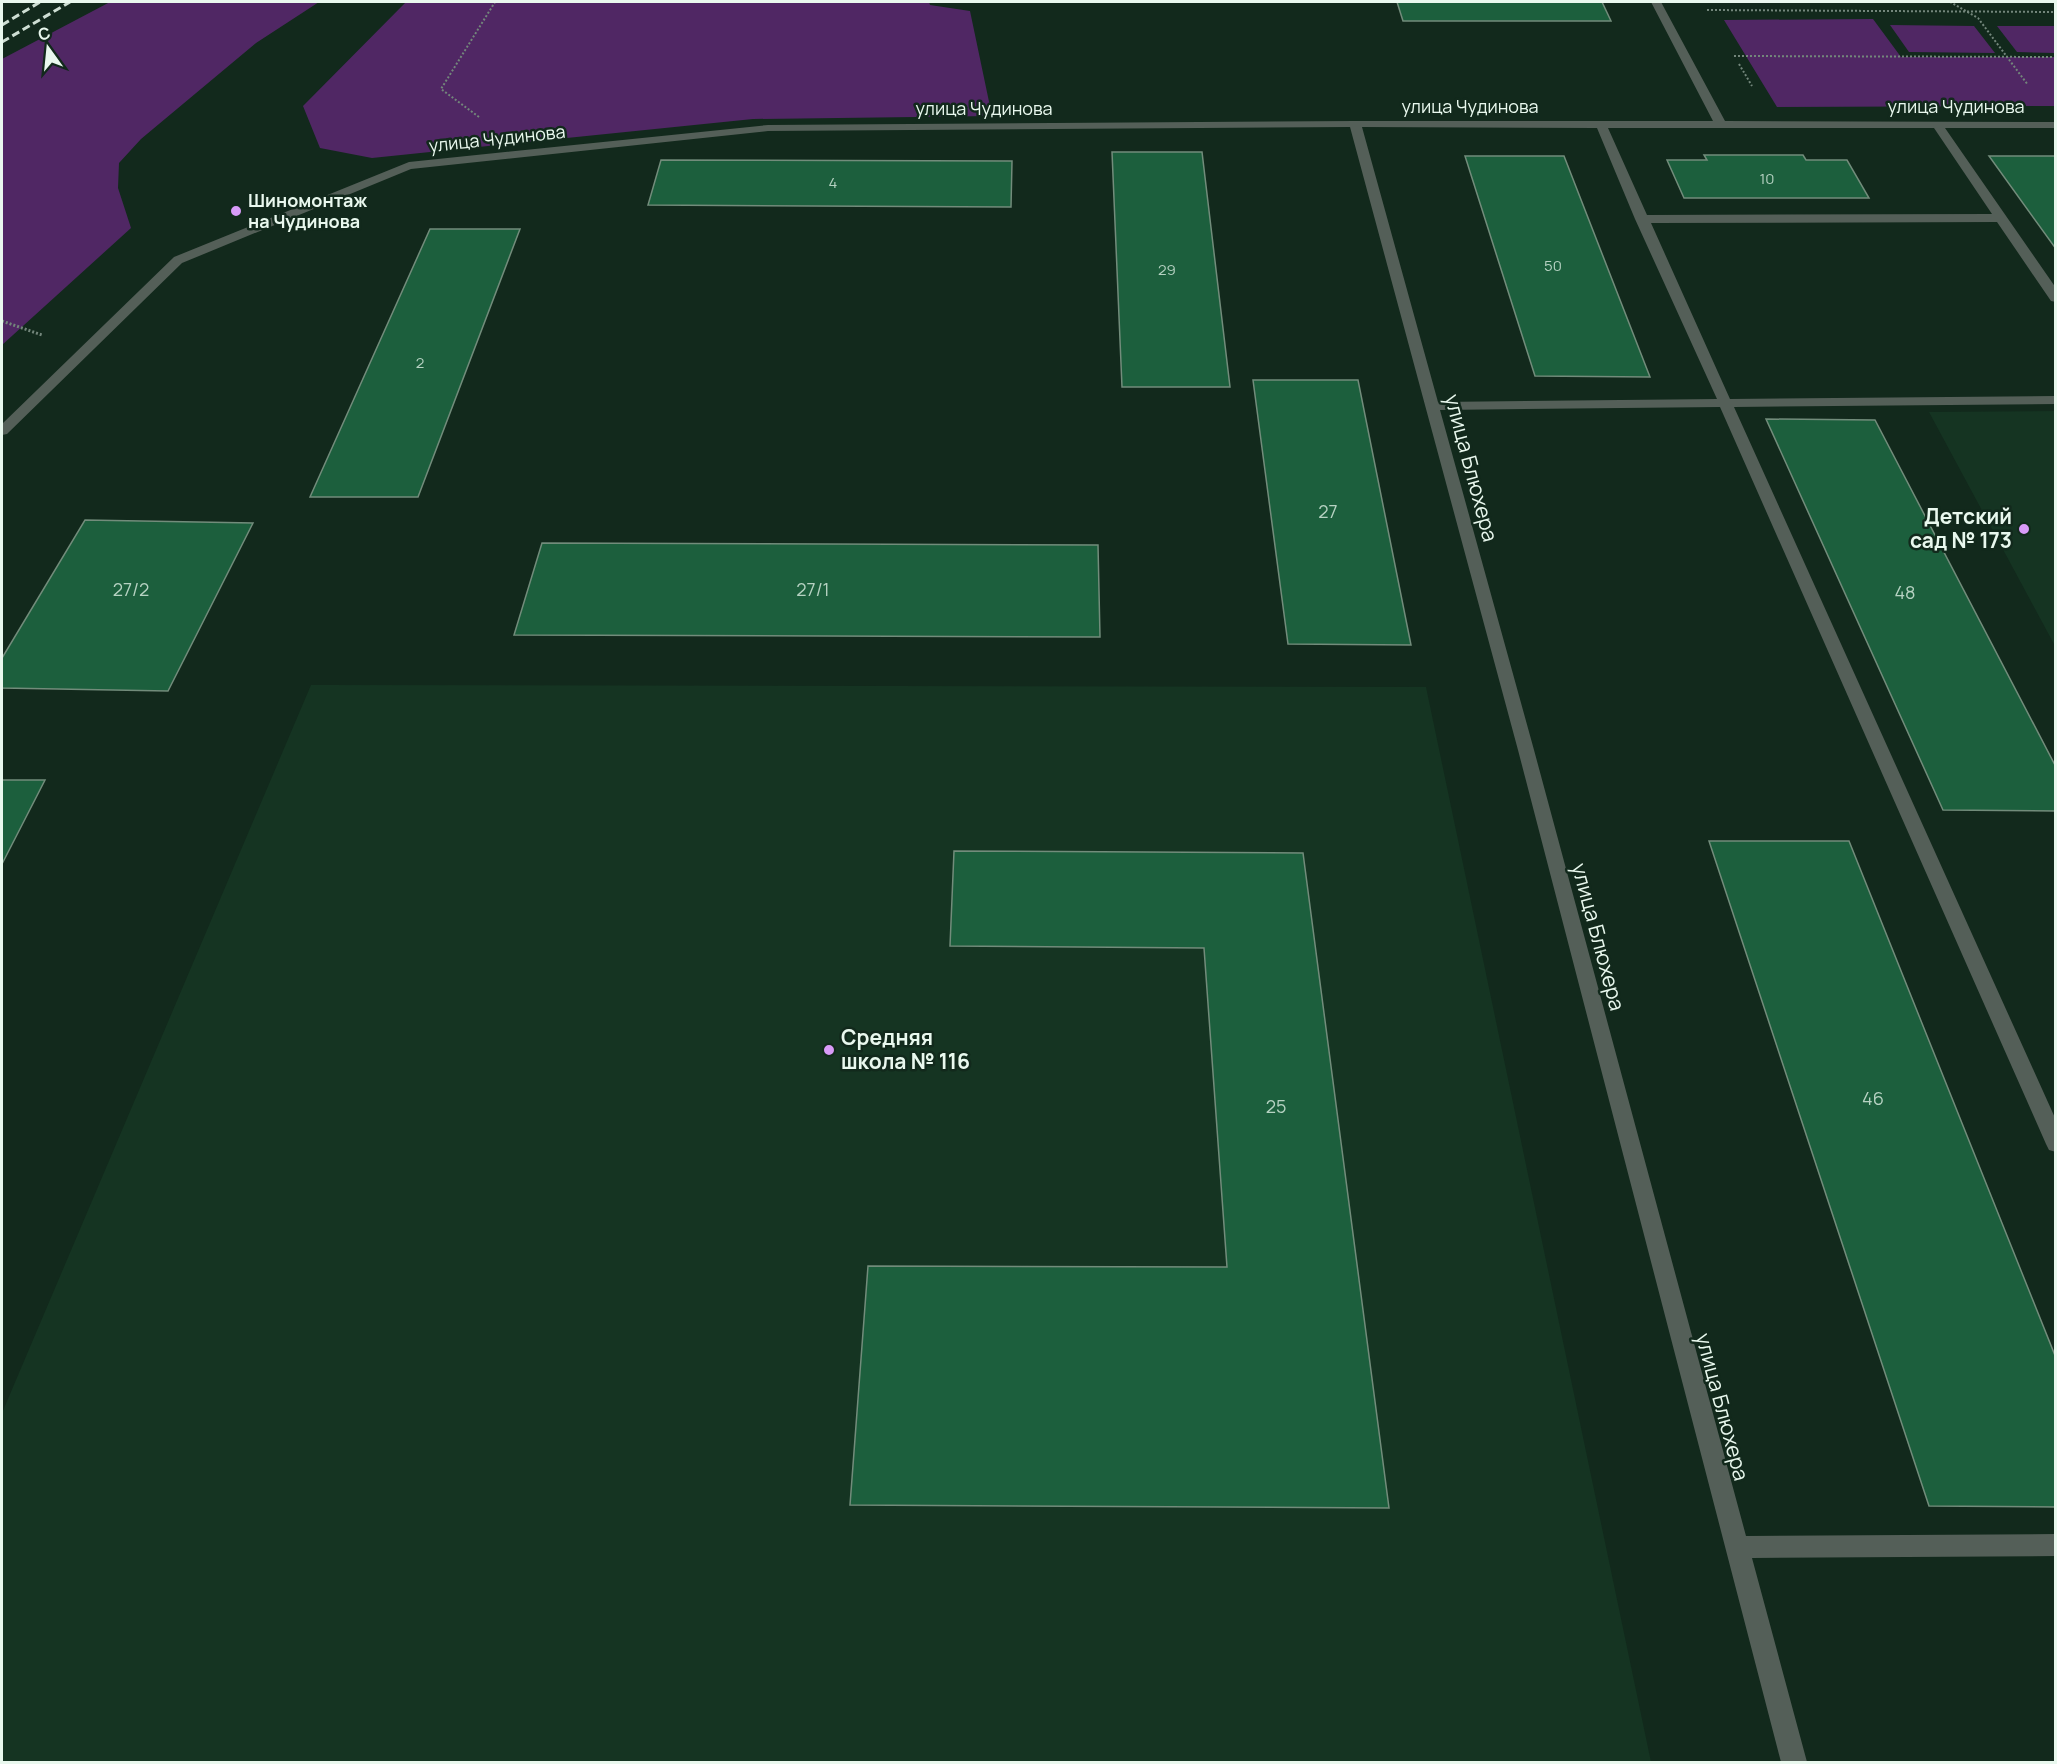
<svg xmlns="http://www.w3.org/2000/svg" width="2057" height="1764" viewBox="0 0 2057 1764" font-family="Manrope,sans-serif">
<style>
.built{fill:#153422}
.green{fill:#502764}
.building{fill:#1c5f3d;stroke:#728c7b;stroke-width:1.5}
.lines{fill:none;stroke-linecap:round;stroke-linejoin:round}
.path-far1{stroke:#73867b;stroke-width:2;stroke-dasharray:2 2;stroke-linecap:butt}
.path{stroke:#73867b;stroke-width:3;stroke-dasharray:2 2;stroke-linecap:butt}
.minor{fill:#545f58;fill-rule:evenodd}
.rail{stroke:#ceded3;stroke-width:3;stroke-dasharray:8 4;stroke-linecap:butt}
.poi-dot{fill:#d89bf8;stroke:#12291c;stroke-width:2}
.labels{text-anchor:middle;stroke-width:5;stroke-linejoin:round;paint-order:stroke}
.far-number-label{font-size:15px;fill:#b6d2c2}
.far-street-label{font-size:18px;fill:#e9f8ee;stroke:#12291c}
.far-poi-label{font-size:18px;font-weight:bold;fill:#e9f8ee;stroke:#12291c;text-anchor:start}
.number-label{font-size:18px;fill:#b6d2c2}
.street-label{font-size:21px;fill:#e9f8ee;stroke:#12291c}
.poi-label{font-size:21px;font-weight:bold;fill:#e9f8ee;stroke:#12291c;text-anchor:end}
</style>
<rect width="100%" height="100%" fill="#12291c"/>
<path class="built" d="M 2055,411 L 2056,411 L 2055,646 L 1929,412 Z
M 311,685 L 1426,687 L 1651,1762 L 2,1761 L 2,1413 Z"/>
<path class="green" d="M 110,2 L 319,2 L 256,43 L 141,139 L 119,163 L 118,188 L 131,228 L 2,345 L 2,59 Z
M 406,2 L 929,2 L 930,5 L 970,11 L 992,116 L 753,119 L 372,158 L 320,148 L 303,106 Z
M 1873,19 L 1901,57 L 2055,57 L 2055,106 L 1777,107 L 1724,20 Z
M 1890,25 L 1974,26 L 1995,53 L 1909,52 Z
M 1997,26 L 2055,26 L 2055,53 L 2017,52 Z"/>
<path class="building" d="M 1397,2 L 1602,2 L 1611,21 L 1403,21 Z
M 1112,152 L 1202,152 L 1230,387 L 1122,387 Z
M 1704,155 L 1803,155 L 1806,160 L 1847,160 L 1869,198 L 1684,198 L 1667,160 L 1707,160 Z
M 1465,156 L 1564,156 L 1650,377 L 1535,376 Z
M 1989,156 L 2056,156 L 2056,249 Z
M 661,160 L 1012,161 L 1011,207 L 648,205 Z
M 430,229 L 520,229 L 418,497 L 310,497 Z
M 1253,380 L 1358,380 L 1411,645 L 1288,644 Z
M 1766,419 L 1875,420 L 2056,767 L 2056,811 L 1943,810 Z
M 85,520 L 253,523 L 168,691 L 2,688 L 2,658 Z
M 542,543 L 1098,545 L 1100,637 L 514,635 Z
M 2,780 L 45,780 L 2,864 Z
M 1709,841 L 1849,841 L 2056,1358 L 2056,1507 L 1929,1506 Z
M 954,851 L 1303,853 L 1389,1508 L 850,1505 L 868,1266 L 1227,1267 L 1204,948 L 950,946 Z"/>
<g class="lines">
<path class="path-far1" d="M 1950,2 L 1978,18 L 2028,85
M 1707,10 L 2056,12
M 1734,56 L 2056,57
M 1739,64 L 1752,86
M 479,117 L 441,89 L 495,2"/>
<path class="path" d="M 2,321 L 42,335"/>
<path class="minor" d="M 1651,2 L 1661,2 L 1725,121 L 2056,122 L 2056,128 L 1945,128 L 2056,288 L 2056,302 L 2051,301 L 1997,222 L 1651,223 L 1730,399 L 2056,396 L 2056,404 L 1734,407 L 2056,1120 L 2056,1152 L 2049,1150 L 2046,1144 L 1720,407 L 1440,410 L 1534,750 L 1746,1536 L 2056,1534 L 2056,1556 L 1752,1558 L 1807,1762 L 1781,1762 L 1518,750 L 1350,127 L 768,131 L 411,169 L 182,263 L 7,434 L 2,435 L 2,424 L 174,257 L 409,162 L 768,125 L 1355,121 L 1713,121 ZM 1362,127 L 1597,128 L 1635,219 L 1717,399 L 1438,402 ZM 1608,128 L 1934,128 L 1992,214 L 1647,215 Z"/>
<path class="rail" d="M 2,25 L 40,2
M 2,42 L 70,2"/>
</g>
<g class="poi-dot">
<circle cx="236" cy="211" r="6"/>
<circle cx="2024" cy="529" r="6"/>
<circle cx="829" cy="1050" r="6"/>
</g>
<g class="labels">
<g class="far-number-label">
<text x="1767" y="184">10</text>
<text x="833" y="188">4</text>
<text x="1553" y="271">50</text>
<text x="1167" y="275">29</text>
<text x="420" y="368">2</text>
</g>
<g class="far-street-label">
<text x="1470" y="113">улица Чудинова</text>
<text x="1956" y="113">улица Чудинова</text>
<text x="984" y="115">улица Чудинова</text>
<text transform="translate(497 139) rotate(-6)" y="6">улица Чудинова</text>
</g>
<g class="far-poi-label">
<text x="248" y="207">Шиномонтаж<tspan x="248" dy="21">на Чудинова</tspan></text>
</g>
<g class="number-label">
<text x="1328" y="518">27</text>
<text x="131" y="596">27/2</text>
<text x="813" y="596">27/1</text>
<text x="1905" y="599">48</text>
<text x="1873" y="1105">46</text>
<text x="1276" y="1113">25</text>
</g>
<g class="street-label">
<text transform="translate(1471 468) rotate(75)" y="7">улица Блюхера</text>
<text transform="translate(1598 937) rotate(75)" y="7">улица Блюхера</text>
<text transform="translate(1722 1407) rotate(75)" y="7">улица Блюхера</text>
</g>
<g class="poi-label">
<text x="2012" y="524">Детский<tspan x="2012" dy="24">сад № 173</tspan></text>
<text x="841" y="1045" text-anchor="start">Средняя<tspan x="841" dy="24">школа № 116</tspan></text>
</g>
</g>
<rect width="2057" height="1764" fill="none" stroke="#e9f8ee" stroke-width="6"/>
<g transform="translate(48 48) rotate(345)" stroke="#12291c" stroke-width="4.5" paint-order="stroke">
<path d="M0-4.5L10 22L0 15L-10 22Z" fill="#e9f8ee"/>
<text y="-9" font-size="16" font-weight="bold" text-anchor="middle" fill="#e9f8ee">С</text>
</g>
</svg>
